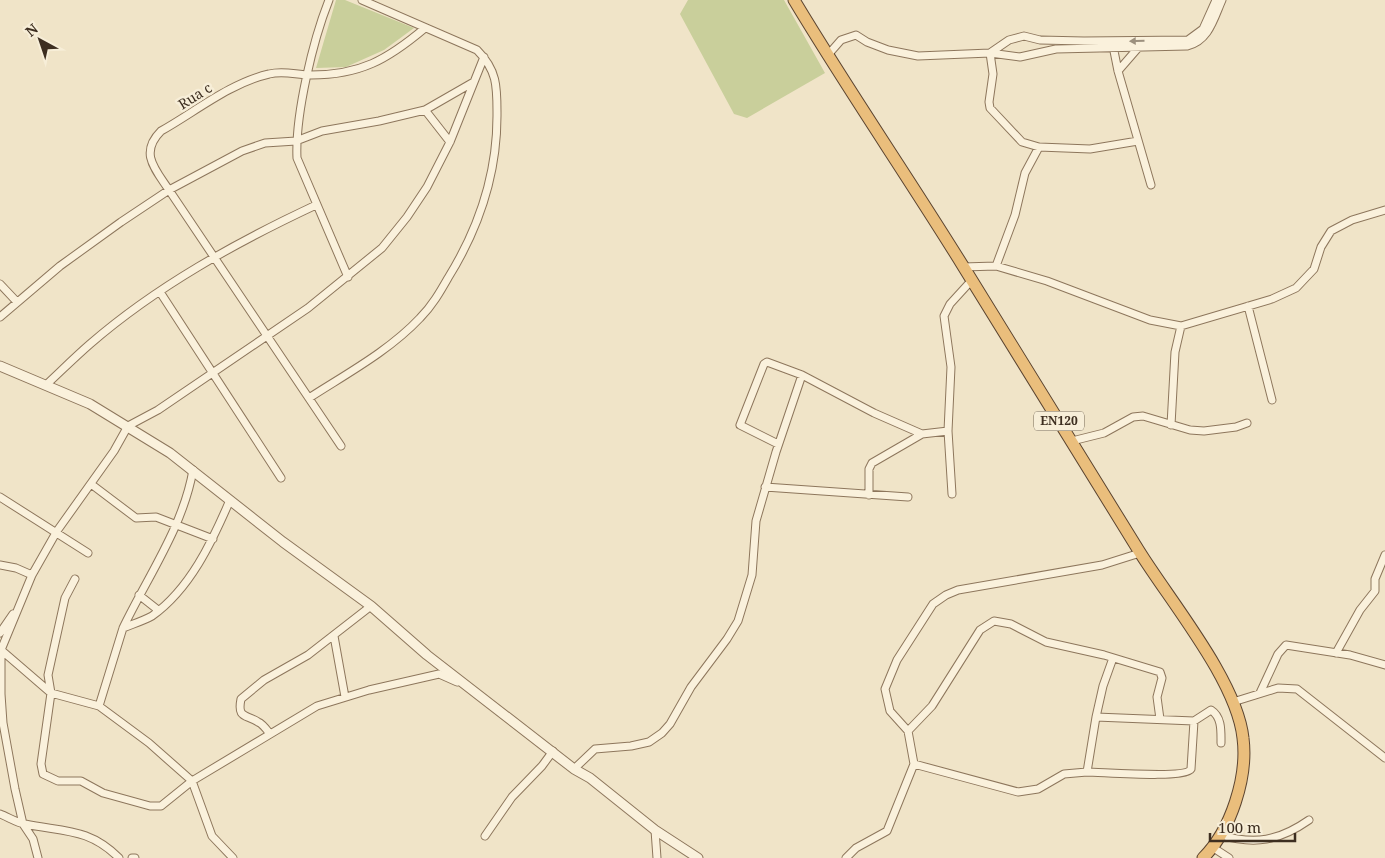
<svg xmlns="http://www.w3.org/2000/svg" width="1385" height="858" viewBox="0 0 1385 858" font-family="'Noto Serif',serif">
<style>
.green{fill:#c9cf9b}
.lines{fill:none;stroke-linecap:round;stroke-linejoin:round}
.minor-casing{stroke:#8d765c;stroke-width:9}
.tertiary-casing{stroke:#8d765c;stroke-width:11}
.trunk-casing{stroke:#5b4430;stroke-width:13}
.minor{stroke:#faf1dc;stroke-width:7}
.tertiary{stroke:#faf1dc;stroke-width:9}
.trunk{stroke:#eabe7c;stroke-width:11}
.oneway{fill:#9c907e}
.labels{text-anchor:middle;stroke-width:5;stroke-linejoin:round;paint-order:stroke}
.shield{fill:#f7eed8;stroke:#756857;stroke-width:1}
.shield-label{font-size:12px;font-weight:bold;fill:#3d2e20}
.street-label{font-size:14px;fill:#3d2e20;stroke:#f7eed8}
</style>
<rect width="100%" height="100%" fill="#f0e4c8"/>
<path class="green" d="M 336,0 L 345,0 L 414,28 L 384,50 L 346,67 L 316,68 Z
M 688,0 L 784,0 L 825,73 L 747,118 L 734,114 L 680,14 Z"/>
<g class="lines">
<g class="minor-casing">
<path id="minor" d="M 329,0 C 313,40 295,115 297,158 L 348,277
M 1113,46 L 1118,71 L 1151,185
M 990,53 L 1009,40 L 1024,36 L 1040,40 L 1084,41 L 1188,40 L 1203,29 L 1216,0
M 990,53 L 993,74 L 989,102 L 990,108 L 1022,142 L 1039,147
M 827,56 L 841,40 L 856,35 L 867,42 L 888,50 L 918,56 L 990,53 L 1020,57 L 1056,49 L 1187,46 C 1209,41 1214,18 1222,0
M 1118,71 L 1138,48
M 425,110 L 450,142
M 996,266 L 1015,215 L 1025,173 L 1039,147 L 1090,149 L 1138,141
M 963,267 L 996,266 L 1047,281 L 1150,320 L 1181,326 L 1272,299 L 1296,288 L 1314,269 L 1321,247 L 1331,231 L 1352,220 L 1385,210
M 0,284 L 17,302
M 160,292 L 281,478
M 1248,306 L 1272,400
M 0,317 L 60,266 L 121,222 L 169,190 L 242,151 L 265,143 L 296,141 L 322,131 L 379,121 L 425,110 L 472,83
M 46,385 C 61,371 75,357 90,344 C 157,286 237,242 316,205
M 309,398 C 346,374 389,351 420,318 C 432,306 440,292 448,278 C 479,228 497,175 497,116 C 497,88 498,71 477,50 L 362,0
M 1171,425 L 1175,352 L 1181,326
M 1072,441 L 1104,433 L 1133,417 L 1143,416 L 1190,430 L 1204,431 L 1236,427 L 1247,423
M 778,444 L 740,425 L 764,364 L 767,362 L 802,375 L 874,413 L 922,434
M 341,446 L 169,190 C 155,169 139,153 161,131 C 195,112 230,83 269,74 C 284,70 296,75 311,75 C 360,75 387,60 425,28
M 91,484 L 136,518 L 156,517 L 213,539
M 765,487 L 908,497
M 952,494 L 948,431 L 951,367 L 944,316 L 950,304 L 971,281
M 869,495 L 869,469 L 872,463 L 922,434 L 948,431
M 0,497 L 88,553
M 0,565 L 16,568 L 32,575
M 75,579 L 65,598 L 48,675 L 51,693 L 41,764 L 43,774 L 58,781 L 81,781 L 103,793 L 150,806 L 161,806 L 192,781 L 317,706 L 369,690 L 439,674 L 457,682
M 139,595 L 158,610
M 123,628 C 148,576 183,527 193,470
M 0,633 L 13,614
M 334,636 L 345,697
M 1,650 L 51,693 L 99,706 L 149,743 L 192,781 L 212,836 L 233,858
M 1336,653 L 1360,610 L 1375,591 L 1375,579 L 1385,555
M 1260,693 L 1278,654 L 1286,645 L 1350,655 L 1385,665
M 1233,702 L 1278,688 L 1297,689 L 1385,758
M 99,706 L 123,628 C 133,624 143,621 152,616 C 190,589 212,542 230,500
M 1096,717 L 1103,686 L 1113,658
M 1194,721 L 1211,710 C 1222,717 1221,731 1221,743
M 908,731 L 932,706 L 980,630 L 994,621 L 1011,624 L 1046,642 L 1104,655 L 1160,672 L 1162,678 L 1157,697 L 1160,719
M 270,734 C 267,730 263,724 258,722 C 246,714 237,719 241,699 L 264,680 L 308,655 L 371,606
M 914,764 L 1018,792 L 1038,789 L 1064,774 L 1087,772 C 1102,772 1186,779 1191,769 L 1194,721 L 1096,717 L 1087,772
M 574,769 L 595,749 L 631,746 L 649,742 L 662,733 L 670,724 L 691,687 L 727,639 L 738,621 L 752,575 L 756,521 L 776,452 L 802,375
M 0,814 C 8,817 17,823 25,824 C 64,832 89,828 119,858
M 655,830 L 657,858
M 1220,835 C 1255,845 1279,841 1309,820
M 485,836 L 512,797 L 542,766 L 553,751
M 1212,847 L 1229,858
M 38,858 L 33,839 L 23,824 L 15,789 L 3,723 L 1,694 L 1,650 L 32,575 L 57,531 L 114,451 L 128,426 L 158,410 L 308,308 L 382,248 L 407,217 L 427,187 L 450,142 L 484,57
M 132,858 L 135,858
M 846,858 L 856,848 L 887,831 L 914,764 L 908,731 L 890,711 L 885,689 L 897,660 L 933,604 L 946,595 L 958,590 L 1102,565 L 1140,553"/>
</g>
<g class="tertiary-casing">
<path id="tertiary" d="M 0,366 L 90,404 L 170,453 L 283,542 L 371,606 L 427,655 L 574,769 L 590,778 L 655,830 L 698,858"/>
</g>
<g class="trunk-casing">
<path id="trunk" d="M 794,0 C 848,90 908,177 963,266 C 1021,361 1080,456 1139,551 C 1170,601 1237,681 1243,738 C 1248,777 1231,830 1203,858"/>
</g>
<use href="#minor" class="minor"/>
<use href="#tertiary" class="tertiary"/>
<use href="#trunk" class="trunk"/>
</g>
<defs><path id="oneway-solid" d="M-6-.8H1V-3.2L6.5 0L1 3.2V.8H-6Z" transform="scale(1.25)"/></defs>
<use class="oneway" href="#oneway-solid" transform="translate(1137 41) rotate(179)"/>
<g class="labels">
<rect class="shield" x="1034" y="411.5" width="50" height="19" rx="4"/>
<g class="shield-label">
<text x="1059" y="425">EN120</text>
</g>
<g class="street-label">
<text transform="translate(195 96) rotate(-32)" y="5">Rua c</text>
</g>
</g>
<g transform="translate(40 40) rotate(320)" stroke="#f7eed8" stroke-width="4" paint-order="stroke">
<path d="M0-4L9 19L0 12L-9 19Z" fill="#3d2e20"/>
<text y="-8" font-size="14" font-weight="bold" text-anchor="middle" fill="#3d2e20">N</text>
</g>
<path d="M1210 833v8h85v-8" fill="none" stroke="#3d2e20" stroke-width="2.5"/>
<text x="1218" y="833" font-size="15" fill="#3d2e20" stroke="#f7eed8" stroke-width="4" paint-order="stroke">100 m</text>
</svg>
